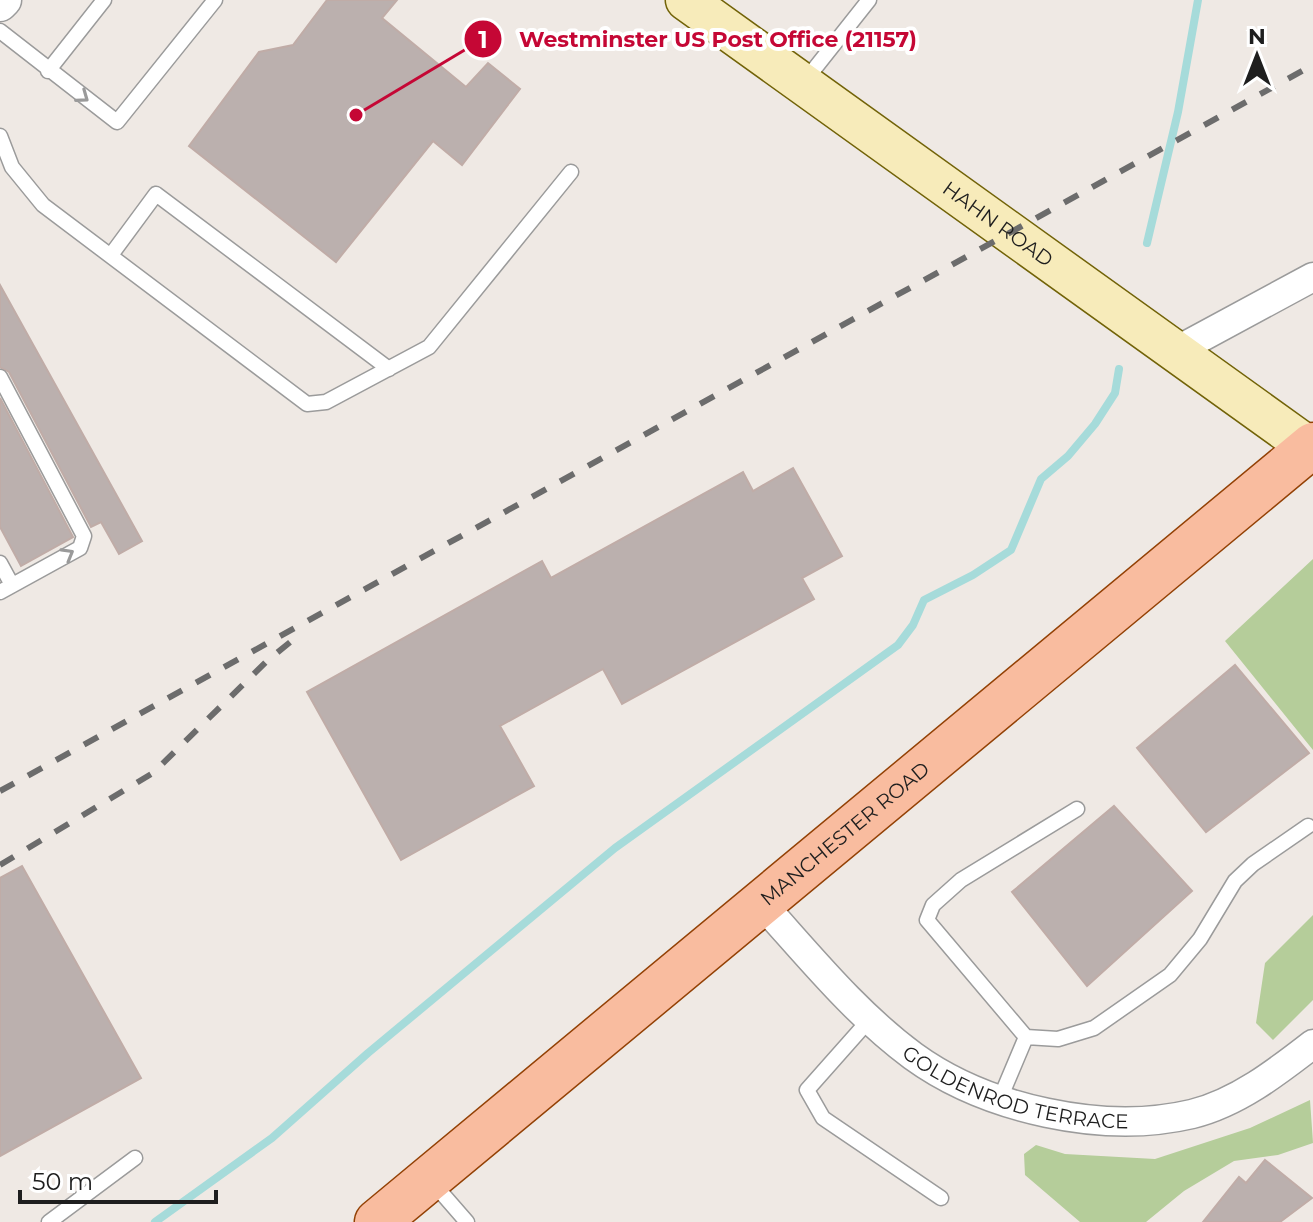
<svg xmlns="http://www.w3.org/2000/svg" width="1313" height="1222" viewBox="0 0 1313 1222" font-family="Montserrat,sans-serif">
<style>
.forest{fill:#b5cd9a}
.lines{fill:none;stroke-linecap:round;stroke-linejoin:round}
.stream{stroke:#a6dbda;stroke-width:8}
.building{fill:#bbb0ae;stroke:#c0aca7;stroke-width:2}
.service-casing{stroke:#9b9b9b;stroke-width:17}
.minor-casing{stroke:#9b9b9b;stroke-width:31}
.tertiary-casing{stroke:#9b9b9b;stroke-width:37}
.secondary-casing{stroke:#726308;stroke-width:43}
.primary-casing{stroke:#934105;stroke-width:47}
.service{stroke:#fff;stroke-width:14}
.minor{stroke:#fff;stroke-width:28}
.tertiary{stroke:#fff;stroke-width:34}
.secondary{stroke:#f7ebba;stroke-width:40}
.primary{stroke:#f9bc9f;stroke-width:44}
.rail{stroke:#6c6c6c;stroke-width:6;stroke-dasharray:16 16;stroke-linecap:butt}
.oneway{stroke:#9a9a9a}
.labels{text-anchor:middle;stroke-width:8;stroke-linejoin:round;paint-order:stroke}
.street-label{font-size:20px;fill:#1e1e1e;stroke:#fff}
.leader{fill:none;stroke:#c50735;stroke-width:3}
.callout-dot{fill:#c50735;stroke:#fff;stroke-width:3}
.mark-label{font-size:24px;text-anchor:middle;font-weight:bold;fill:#fff}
.callout-label{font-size:22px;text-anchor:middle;font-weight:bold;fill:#c50735;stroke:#fff;stroke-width:8;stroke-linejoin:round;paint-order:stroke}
</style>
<rect width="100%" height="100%" fill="#efe9e4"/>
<path class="forest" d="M 1313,559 L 1313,750 L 1225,641 Z
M 1313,915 L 1313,1000 L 1273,1040 L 1256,1023 L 1265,963 Z
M 1310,1100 L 1313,1143 L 1278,1155 L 1234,1161 L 1184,1191 L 1146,1222 L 1080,1222 L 1025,1175 L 1024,1154 L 1036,1145 L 1065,1154 L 1155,1159 L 1250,1128 Z"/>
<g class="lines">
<path class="stream" d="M 1147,243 L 1178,112 L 1198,0
M 155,1222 L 272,1138 L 368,1053 L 615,848 L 898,645 L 913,625 L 924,600 L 973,575 L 1011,550 L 1041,479 L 1068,456 L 1095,424 L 1115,393 L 1119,369"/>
</g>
<path class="building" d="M 327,0 L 397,0 L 382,18 L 466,87 L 488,63 L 520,89 L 462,165 L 433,141 L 336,262 L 189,146 L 259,52 L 293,45 Z
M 0,285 L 142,541 L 119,554 L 101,522 L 91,527 L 9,372 L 0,367 Z
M 0,398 L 73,537 L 21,566 L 0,527 Z
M 793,468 L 842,556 L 802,578 L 814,599 L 622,704 L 603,669 L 500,726 L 534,786 L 401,860 L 307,692 L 542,561 L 551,578 L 743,472 L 753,491 Z
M 1235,665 L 1309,753 L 1206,832 L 1137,748 Z
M 1114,806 L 1192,891 L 1087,986 L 1012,892 Z
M 22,866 L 141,1078 L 0,1156 L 0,878 Z
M 1265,1160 L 1312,1198 L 1280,1222 L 1203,1222 L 1239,1177 L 1246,1183 Z"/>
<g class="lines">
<g class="service-casing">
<path id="service" d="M 0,31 L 117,122 L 215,0
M 48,71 L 104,0
M 804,82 L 869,0
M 0,136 L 12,167 L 43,205 L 307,404 L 326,402 L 429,347 L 571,172
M 111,255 L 156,194 L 389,369
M 0,377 L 84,536 L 80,548 L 0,592
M 0,563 L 12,585
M 869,1020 L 807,1090 L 823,1118 L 941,1198
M 1026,1037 L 1058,1039 L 1094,1028 L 1170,975 L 1200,939 L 1235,881 L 1253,864 L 1308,826
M 999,1101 L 1026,1037 L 927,920 L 933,905 L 961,880 L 1077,809
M 433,1183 L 467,1222
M 49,1222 L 135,1158"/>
</g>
<g class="minor-casing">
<g id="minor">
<path d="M 1176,351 L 1313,277"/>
<path id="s1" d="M 762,904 C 810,957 855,1013 913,1056 C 986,1109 1103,1135 1192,1114 C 1237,1103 1277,1072 1313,1044"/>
</g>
</g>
<g class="tertiary-casing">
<path id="tertiary" d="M 0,4 L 4,0"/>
</g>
<g class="secondary-casing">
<g id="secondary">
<path id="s2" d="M 686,0 L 1310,448"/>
</g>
</g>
<g class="primary-casing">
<g id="primary">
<path id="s3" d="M 377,1222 L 1313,445"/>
</g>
</g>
<use href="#service" class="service"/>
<use href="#minor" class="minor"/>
<use href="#tertiary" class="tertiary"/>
<use href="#secondary" class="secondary"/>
<use href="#primary" class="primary"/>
<path class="rail" d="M 0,791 L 1313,65
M 0,865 L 153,773 L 268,660 L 299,635"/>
</g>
<defs><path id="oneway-chevron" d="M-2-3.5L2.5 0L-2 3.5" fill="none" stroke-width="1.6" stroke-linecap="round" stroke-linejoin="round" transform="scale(2)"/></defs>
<g class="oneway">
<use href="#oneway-chevron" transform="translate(83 97) rotate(36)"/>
<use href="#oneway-chevron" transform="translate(68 554) rotate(-30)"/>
</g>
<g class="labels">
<g class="street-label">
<text dy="7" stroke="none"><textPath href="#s2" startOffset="384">HAHN ROAD</textPath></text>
<text dy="7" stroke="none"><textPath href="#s3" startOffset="608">MANCHESTER ROAD</textPath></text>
<text dy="7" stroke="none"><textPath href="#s1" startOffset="324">GOLDENROD TERRACE</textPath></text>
</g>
</g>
<path class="leader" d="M356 115L483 39"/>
<g class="callout-dot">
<circle cx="356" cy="115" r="8"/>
<circle cx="483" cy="39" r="20"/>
</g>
<g class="mark-label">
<text x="483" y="48">1</text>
</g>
<g class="callout-label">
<text x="718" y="47">Westminster US Post Office (21157)</text>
</g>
<g transform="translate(1257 56)" stroke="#ffffff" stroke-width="6" paint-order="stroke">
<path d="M0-6L14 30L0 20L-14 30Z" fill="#1e1e1e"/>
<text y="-12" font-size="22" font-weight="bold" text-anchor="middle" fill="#1e1e1e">N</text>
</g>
<path d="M20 1190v12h196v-12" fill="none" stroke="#1e1e1e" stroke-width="4"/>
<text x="32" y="1190" font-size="24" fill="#1e1e1e" stroke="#ffffff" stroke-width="6" paint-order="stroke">50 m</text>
</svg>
